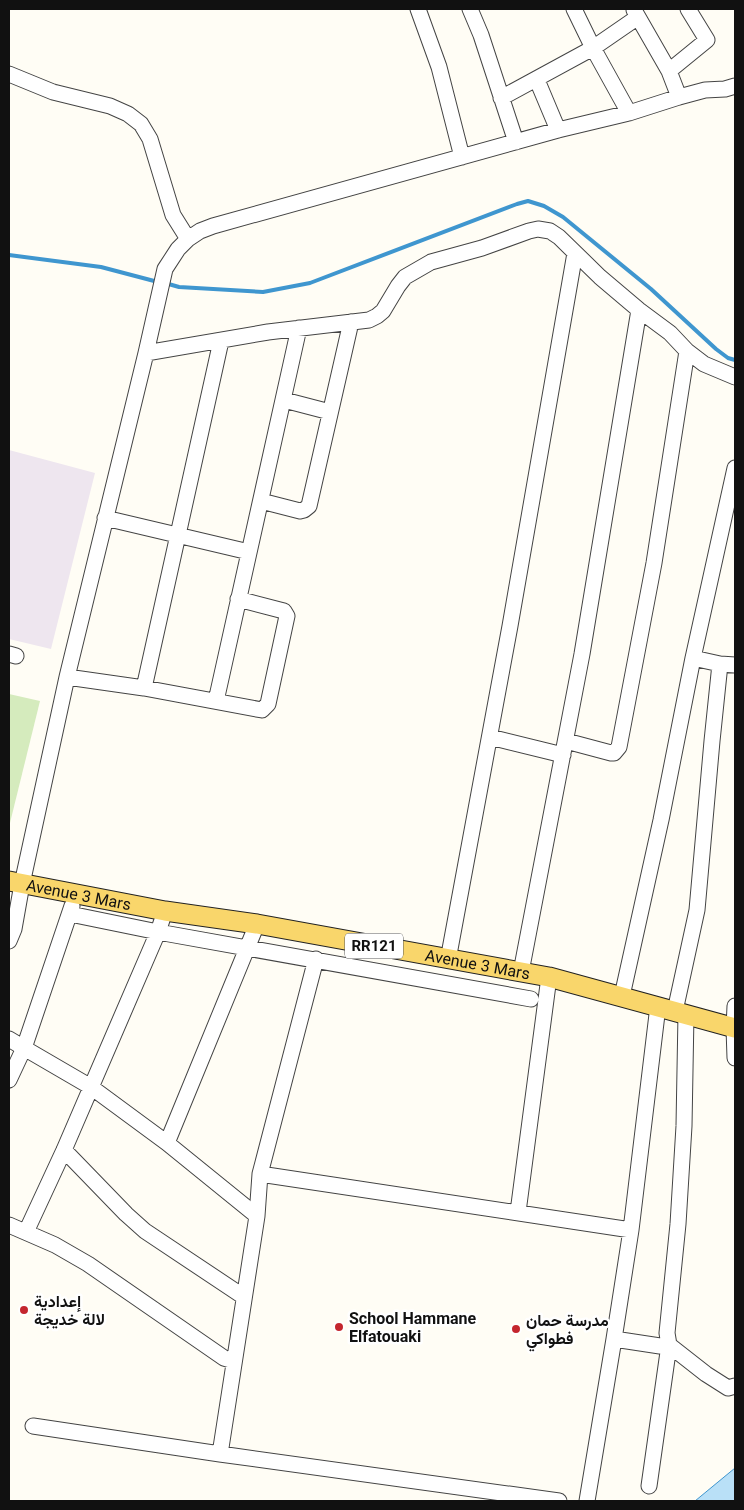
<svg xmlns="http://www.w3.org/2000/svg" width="744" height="1510" viewBox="0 0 744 1510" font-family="Georgia,Vazirmatn,serif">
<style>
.industrial{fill:#eee6ef}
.green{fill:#d5ebbd}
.water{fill:#b9e0f7;stroke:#3f96cf}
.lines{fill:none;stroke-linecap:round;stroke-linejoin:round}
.stream{stroke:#3f96cf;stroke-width:4}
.minor-casing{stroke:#444;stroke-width:17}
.major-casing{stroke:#222;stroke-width:21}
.minor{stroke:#fff;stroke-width:15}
.major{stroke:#f9d66b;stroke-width:19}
.poi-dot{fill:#c4262e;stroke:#fff;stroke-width:2}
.labels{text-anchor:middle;stroke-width:5;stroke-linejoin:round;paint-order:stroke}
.shield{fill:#fff;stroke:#585858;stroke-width:1}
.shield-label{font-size:15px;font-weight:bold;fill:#111}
.street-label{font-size:16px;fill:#111;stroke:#fff}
.poi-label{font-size:16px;font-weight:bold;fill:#111;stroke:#fff;text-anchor:start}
</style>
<rect width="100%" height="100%" fill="#fffdf5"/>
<path class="industrial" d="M 9,450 L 95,473 L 51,649 L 9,639 Z"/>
<path class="green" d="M 9,694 L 40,701 L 9,827 Z"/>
<path class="water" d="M 735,1468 L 735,1501 L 695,1501 Z"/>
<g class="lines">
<path class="stream" d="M 9,255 L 101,267 L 158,282
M 165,283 L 179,287 L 263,292 L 310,283 L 517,204 L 528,201 L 544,206 L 563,217 L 651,289 L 716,349 L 728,358 L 735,360"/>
<g class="minor-casing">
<path id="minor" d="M 418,9 L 439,67 L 462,157
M 470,9 L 481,35 L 516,142
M 574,9 L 593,48 L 629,113
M 634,10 L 669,71 L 679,97
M 669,71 L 707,40 L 688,9
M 9,74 L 53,92 L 110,106 L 128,114 L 141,124 L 150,139 L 173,215 L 188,239
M 537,80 L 558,130
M 501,98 L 593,48 L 638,17
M 146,353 L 268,332 L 369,320 L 377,316 L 383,311 L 398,286 L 405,277 L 431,262 L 482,248 L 529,231 L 538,229 L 550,231 L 559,237 L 600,277 L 639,310 L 670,333 L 687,351 L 704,364 L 735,377
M 284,400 L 330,412
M 261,501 L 300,511 L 304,510 L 309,506 L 351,322
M 105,518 L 249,552
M 9,654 L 16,656
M 693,658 L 720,664 L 735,665
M 67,677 L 144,688 L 262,710 L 268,704 L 287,616 L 284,611 L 280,610 L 238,599
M 144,688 L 221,341
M 216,701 L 299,328
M 490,737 L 563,755
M 566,741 L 611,753 L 614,753 L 619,747 L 654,563 L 687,351
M 70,914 L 158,932 L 531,999
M 9,941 L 14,929 L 22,884 L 67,677 L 146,353 L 165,269 L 178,249 L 188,239 L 200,231 L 213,226 L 558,130 L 629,113 L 679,97 L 705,90 L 725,89 L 735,86
M 448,960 L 510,626 L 575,253
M 521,972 L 582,654 L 639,310
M 622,996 L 661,820 L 693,658 L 735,468
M 735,1006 L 734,1028 L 735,1058
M 675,1011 L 697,910 L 712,741 L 720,664
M 9,1039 L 24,1048 L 72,906
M 9,1080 L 24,1048 L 91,1087 L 167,1143 L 257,1216
M 167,1143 L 257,924
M 64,1150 L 126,1214 L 145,1231 L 244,1297
M 260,1174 L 631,1230
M 518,1212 L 549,977
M 9,1225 L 55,1245 L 88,1264 L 224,1358 L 234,1361
M 26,1232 L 64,1150 L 158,932 L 165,911
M 614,1339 L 660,1346 L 669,1345 L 667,1333 L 678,1224 L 684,1126 L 686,1014
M 33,1426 L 220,1454 L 559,1501
M 220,1454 L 257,1216 L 260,1174 L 316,959
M 649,1486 L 669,1345 L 706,1374 L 728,1388 L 735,1386
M 587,1501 L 614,1339 L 631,1230 L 658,1006"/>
</g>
<g class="major-casing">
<g id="major">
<path id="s1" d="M 9,881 L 165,911 L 257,924 L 549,977 L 735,1028"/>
</g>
</g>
<use href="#minor" class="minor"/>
<use href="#major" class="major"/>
</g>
<g class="poi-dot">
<circle cx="24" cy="1310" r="5"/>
<circle cx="339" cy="1327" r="5"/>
<circle cx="516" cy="1329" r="5"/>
</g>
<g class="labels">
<rect class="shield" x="345" y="933.5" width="58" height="25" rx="4"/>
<g class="shield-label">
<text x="374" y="951">RR121</text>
</g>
<g class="street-label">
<text dy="6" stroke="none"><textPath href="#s1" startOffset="71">Avenue 3 Mars</textPath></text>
<text dy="6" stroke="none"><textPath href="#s1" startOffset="476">Avenue 3 Mars</textPath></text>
</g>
<g class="poi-label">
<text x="34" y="1307">إعدادية<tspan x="34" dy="18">لالة خديجة</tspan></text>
<text x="349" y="1324">School Hammane<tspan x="349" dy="18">Elfatouaki</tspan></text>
<text x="526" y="1326">مدرسة حمان<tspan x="526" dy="18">فطواكي</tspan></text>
</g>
</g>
<rect width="744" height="1510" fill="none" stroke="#111111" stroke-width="20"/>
</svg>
